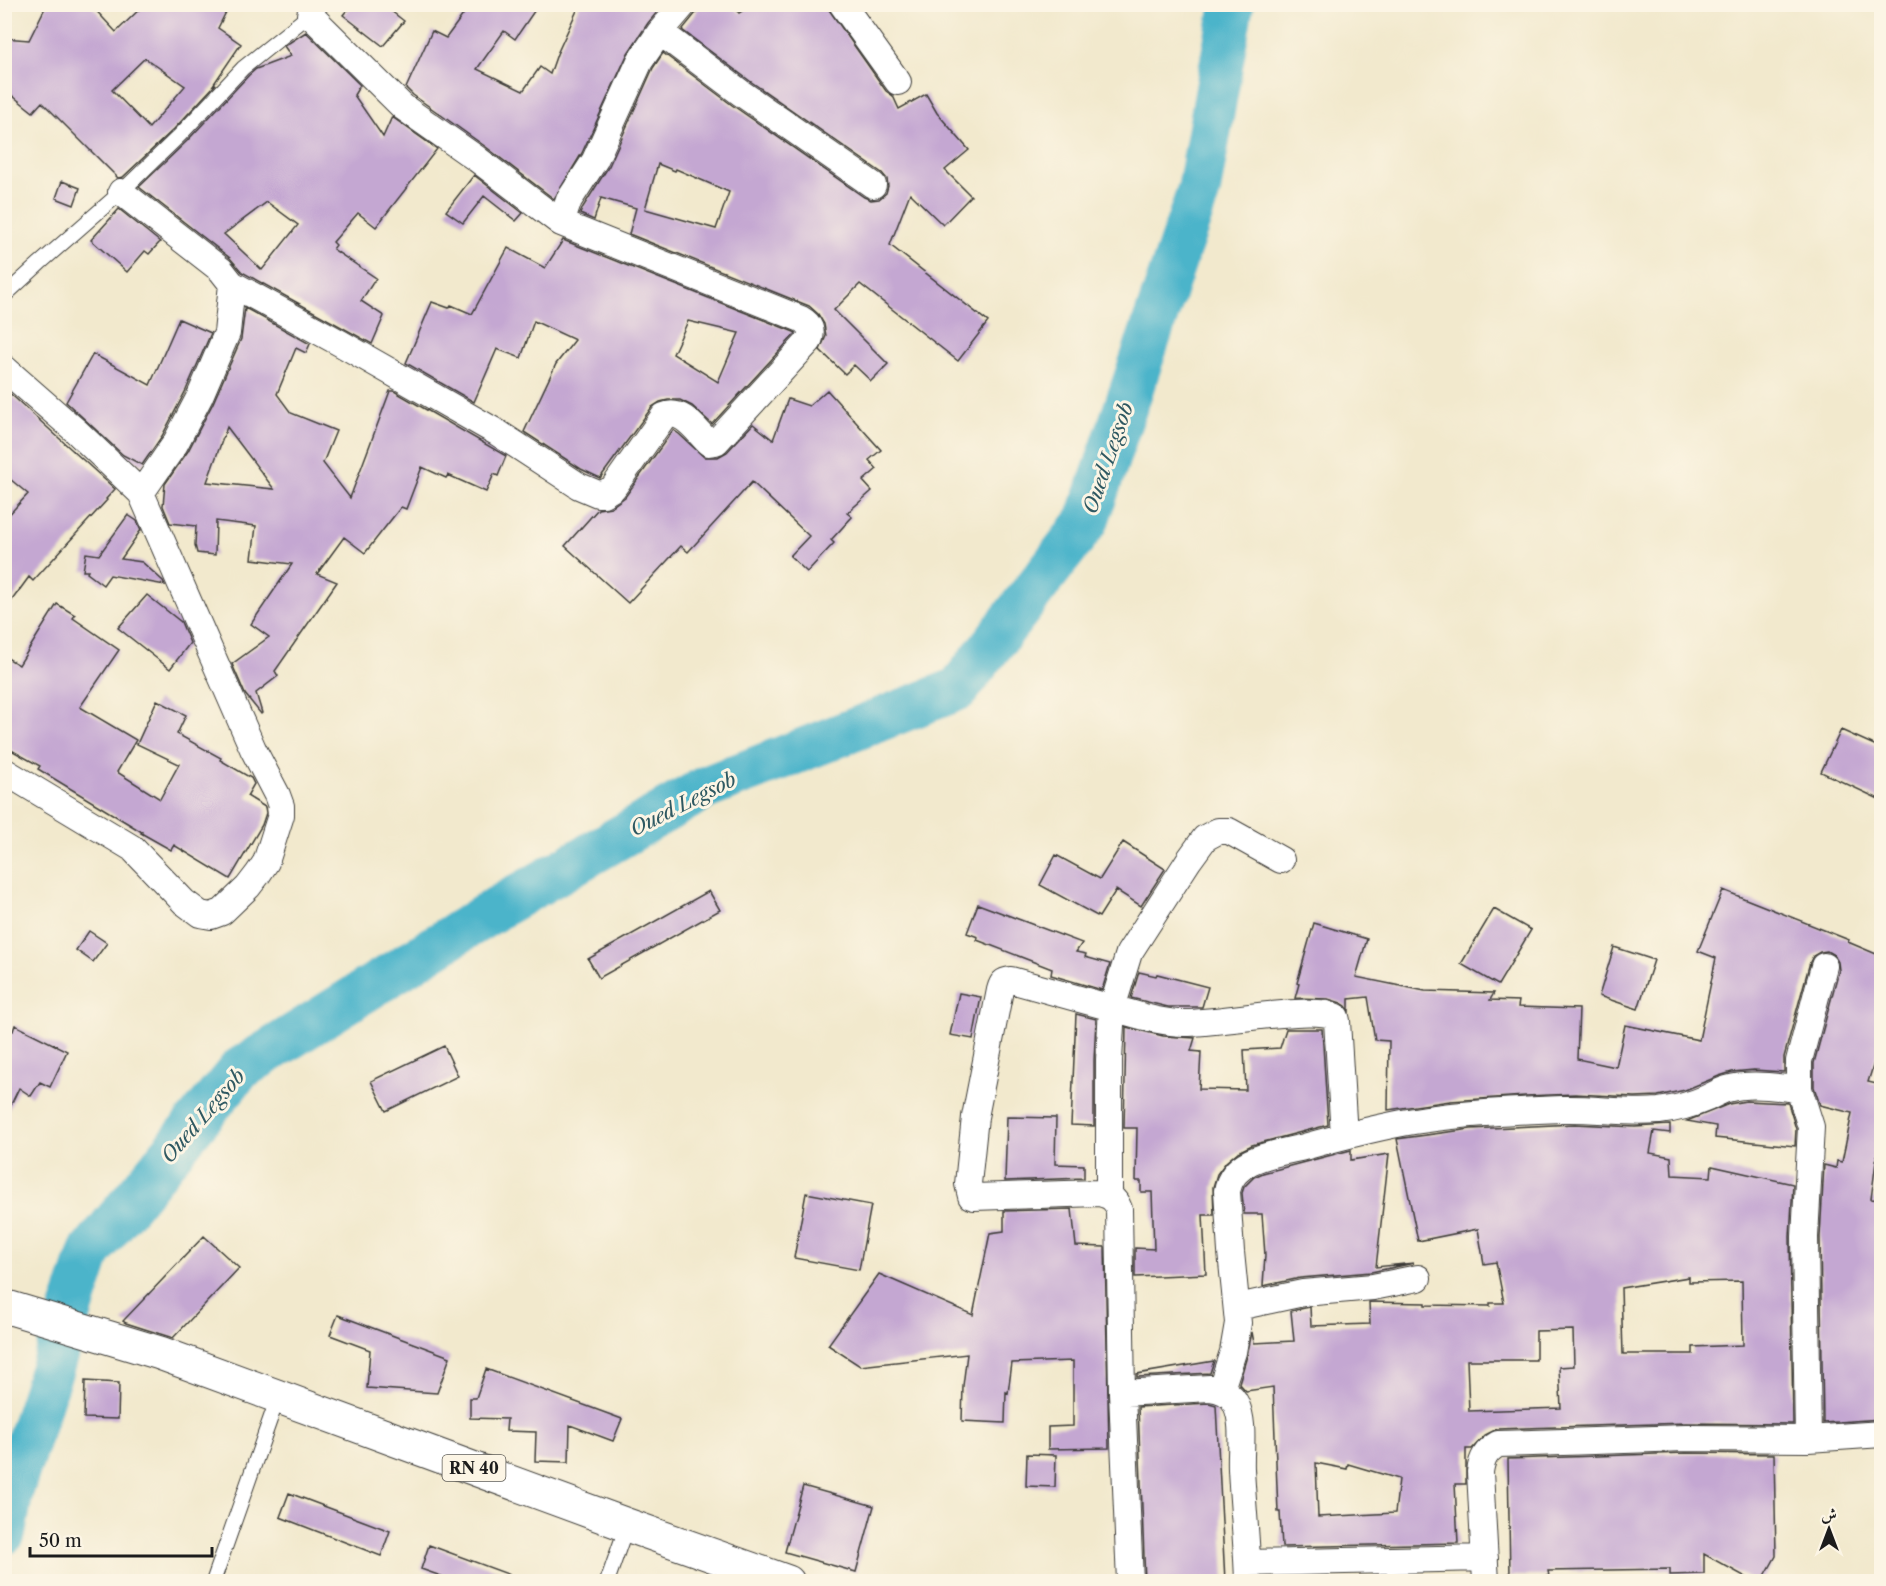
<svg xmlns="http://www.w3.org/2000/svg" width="1886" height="1586" viewBox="0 0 1886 1586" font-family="'Libre Caslon Text',Amiri,serif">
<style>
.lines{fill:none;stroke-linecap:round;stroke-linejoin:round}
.river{stroke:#4cb4ca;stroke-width:44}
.building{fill:#c4a7d2;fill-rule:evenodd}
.lane-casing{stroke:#3c3b37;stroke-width:16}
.street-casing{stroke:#3c3b37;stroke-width:28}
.primary-casing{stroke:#3c3b37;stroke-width:35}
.lane{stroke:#fff;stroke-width:14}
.street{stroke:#fff;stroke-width:26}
.primary{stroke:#fff;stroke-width:33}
.labels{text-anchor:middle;stroke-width:6;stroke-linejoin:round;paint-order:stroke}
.shield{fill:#fcf5e5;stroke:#5f5d58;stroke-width:1.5}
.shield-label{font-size:16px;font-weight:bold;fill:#1c1c1c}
.water-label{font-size:20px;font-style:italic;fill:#2f5962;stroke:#fcf5e5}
</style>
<rect width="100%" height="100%" fill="#fcf5e5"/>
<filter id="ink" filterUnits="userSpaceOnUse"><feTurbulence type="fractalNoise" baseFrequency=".0167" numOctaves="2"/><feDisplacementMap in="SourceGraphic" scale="12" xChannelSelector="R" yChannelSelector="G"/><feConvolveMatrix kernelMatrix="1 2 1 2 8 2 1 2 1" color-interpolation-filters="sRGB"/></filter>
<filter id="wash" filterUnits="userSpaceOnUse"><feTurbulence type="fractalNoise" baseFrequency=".008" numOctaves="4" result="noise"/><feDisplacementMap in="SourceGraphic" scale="24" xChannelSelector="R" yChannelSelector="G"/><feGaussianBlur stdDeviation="1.35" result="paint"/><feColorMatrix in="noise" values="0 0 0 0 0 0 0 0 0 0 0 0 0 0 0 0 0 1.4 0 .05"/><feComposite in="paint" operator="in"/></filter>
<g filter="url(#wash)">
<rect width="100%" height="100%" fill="#f2e9cd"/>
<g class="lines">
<path class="river" d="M 4,1533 L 12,1490 L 90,1252 L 240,1069 L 499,907 L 705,788 L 958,689 L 1087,521 L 1199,190 L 1232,4"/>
</g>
<g id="blocks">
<path class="building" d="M 47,4 L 90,4 L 116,32 L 145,4 L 230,4 L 218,28 L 241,44 L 213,85 L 216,84 L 174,129 L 123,177 L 118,178 L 42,102 L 33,112 L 4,89 L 4,38 L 29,40 ZM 145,58 L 185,86 L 149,128 L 112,90 Z
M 352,4 L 382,4 L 404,21 L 383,46 L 343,15 Z
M 471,4 L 539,4 L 515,39 L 504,31 L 477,69 L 523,91 L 540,67 L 550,74 L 557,54 L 580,4 L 664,4 L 648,23 L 628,53 L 582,153 L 554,199 L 486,147 L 413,95 L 406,88 L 432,31 L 446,38 Z
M 699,4 L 731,4 L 739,13 L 753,4 L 825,4 L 886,91 L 893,96 L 899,109 L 926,94 L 937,113 L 969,150 L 945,170 L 971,196 L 943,225 L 910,193 L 890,245 L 988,322 L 958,361 L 860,284 L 834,310 L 888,364 L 871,381 L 854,365 L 845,374 L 820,350 L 826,336 L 824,324 L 818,314 L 809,306 L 629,234 L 636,208 L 601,198 L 594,220 L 580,214 L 583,207 L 609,166 L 653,68 L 663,53 L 732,105 L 864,197 L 871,200 L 879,199 L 886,193 L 888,186 L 887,179 L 882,173 L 750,81 L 682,30 L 696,13 ZM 658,164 L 675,171 L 676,169 L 729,192 L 716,229 L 645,209 Z
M 306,32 L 360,85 L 354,95 L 383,137 L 392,117 L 437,149 L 376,227 L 358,213 L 333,242 L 336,245 L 333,249 L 376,278 L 361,301 L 384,316 L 372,344 L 242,272 L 230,258 L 139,187 L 187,141 L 249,75 L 256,69 L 291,56 L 284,46 ZM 267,202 L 298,225 L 262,270 L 224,234 Z
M 474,175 L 523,213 L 516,221 L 484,196 L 463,223 L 446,211 Z
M 62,181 L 80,188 L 74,205 L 56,198 Z
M 119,209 L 160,242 L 149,254 L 145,251 L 127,272 L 91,240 Z
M 563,240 L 794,332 L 796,333 L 712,424 L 692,406 L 680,400 L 668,400 L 660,402 L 652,407 L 600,478 L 581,469 L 524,432 L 556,364 L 575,340 L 534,321 L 521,358 L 497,349 L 474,402 L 406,363 L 432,302 L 449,308 L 451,305 L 472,314 L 508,248 L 545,268 ZM 688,321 L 739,333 L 718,382 L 673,354 Z
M 245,308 L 310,344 L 306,353 L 296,348 L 277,394 L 291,413 L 336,431 L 323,463 L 350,498 L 390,391 L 394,391 L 506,456 L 498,476 L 494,474 L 486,492 L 448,475 L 446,478 L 422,467 L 406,509 L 401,507 L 365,553 L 344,537 L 317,574 L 337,582 L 275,671 L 278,676 L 256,693 L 262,713 L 261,714 L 245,694 L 232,664 L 269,637 L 251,624 L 292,564 L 252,559 L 256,526 L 216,521 L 215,555 L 197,553 L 195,545 L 196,526 L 170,523 L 163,506 L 165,484 L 188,451 L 213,403 L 241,339 ZM 227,427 L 274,489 L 207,482 Z
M 179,319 L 211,333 L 186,390 L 162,436 L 142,465 L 123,455 L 66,402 L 93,354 L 150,385 Z
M 4,388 L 115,489 L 106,499 L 107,500 L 33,581 L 29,577 L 4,611 L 4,520 L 28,494 L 4,474 Z
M 827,390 L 881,450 L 869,460 L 877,469 L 863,481 L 872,491 L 847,513 L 852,517 L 831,540 L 834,543 L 807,572 L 790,556 L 809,536 L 752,482 L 688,552 L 681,546 L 628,603 L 565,546 L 598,509 L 611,507 L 625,497 L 673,430 L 679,434 L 704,457 L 718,457 L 727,452 L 753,424 L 773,440 L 788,399 L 809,406 Z
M 128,515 L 137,521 L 141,530 L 121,559 L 142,562 L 163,581 L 165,585 L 110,575 L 103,585 L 87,573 L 88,571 L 83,571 L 86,553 L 99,555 Z
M 147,595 L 181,622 L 190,643 L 170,669 L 118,628 Z
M 57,604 L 75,615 L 73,618 L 119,650 L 80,707 L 136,740 L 117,772 L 160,799 L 179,764 L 137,744 L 157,700 L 186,715 L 177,734 L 221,758 L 220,760 L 251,778 L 254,784 L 247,796 L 265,807 L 266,813 L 262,825 L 230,879 L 174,845 L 171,850 L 141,833 L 142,832 L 38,769 L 40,766 L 4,746 L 4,656 L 19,665 Z
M 1841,730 L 1881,748 L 1881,800 L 1821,772 Z
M 1123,842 L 1165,869 L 1141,906 L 1116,890 L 1099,917 L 1040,885 L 1056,855 L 1100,879 Z
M 1723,890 L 1849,940 L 1848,942 L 1881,956 L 1881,1041 L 1868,1082 L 1881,1085 L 1881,1124 L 1871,1199 L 1881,1200 L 1881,1419 L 1823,1423 L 1820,1237 L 1824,1165 L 1836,1168 L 1837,1161 L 1842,1162 L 1852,1113 L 1820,1105 L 1814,1087 L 1814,1063 L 1839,970 L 1838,962 L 1834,955 L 1827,951 L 1820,952 L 1813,956 L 1810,962 L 1784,1057 L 1784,1072 L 1754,1070 L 1732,1072 L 1719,1076 L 1685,1090 L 1658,1096 L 1635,1097 L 1575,1094 L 1525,1096 L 1450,1101 L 1388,1110 L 1389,1041 L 1375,1040 L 1368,997 L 1349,999 L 1349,1011 L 1346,1006 L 1341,1003 L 1328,999 L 1295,998 L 1299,984 L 1297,983 L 1314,923 L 1367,939 L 1356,977 L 1425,991 L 1494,993 L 1490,1000 L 1519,1001 L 1518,1007 L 1579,1009 L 1577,1059 L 1616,1067 L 1625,1025 L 1699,1040 L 1716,958 L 1698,951 Z
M 709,891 L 720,910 L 599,978 L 588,959 Z
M 978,904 L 1082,943 L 1076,952 L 1086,954 L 1085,957 L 1110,964 L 1102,990 L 1051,975 L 1052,969 L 977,940 L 978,937 L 967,933 Z
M 1494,909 L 1531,930 L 1498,985 L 1461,964 Z
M 89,931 L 107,943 L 93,962 L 76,950 Z
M 1614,947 L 1654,960 L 1638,1009 L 1599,996 Z
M 1139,972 L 1156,976 L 1157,974 L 1208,987 L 1202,1007 L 1168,1007 L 1131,998 Z
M 959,993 L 981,997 L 973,1039 L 950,1035 Z
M 1076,1014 L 1096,1019 L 1094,1060 L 1094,1126 L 1071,1125 Z
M 15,1025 L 67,1051 L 50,1087 L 40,1082 L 31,1096 L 19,1088 L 4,1119 L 4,1027 L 13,1031 Z
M 1126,1027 L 1163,1036 L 1195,1038 L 1191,1051 L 1201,1052 L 1199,1089 L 1246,1090 L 1244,1050 L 1280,1048 L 1286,1029 L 1322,1029 L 1328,1125 L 1252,1145 L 1238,1152 L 1226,1162 L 1217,1174 L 1213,1187 L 1214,1215 L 1203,1215 L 1206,1274 L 1135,1277 L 1135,1248 L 1154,1249 L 1152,1192 L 1141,1192 L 1141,1181 L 1136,1181 L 1137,1128 L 1124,1128 Z
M 444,1046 L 458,1076 L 386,1111 L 371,1081 Z
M 1746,1101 L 1788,1103 L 1796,1129 L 1795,1146 L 1715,1138 L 1716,1126 L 1687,1121 L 1729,1104 Z
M 1007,1117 L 1056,1118 L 1055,1164 L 1084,1165 L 1084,1178 L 1005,1181 Z
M 1575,1124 L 1635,1127 L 1670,1125 L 1670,1133 L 1654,1131 L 1650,1153 L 1671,1157 L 1672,1175 L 1711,1177 L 1712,1166 L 1793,1184 L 1790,1237 L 1793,1424 L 1686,1423 L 1497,1429 L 1485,1435 L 1472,1449 L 1466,1449 L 1466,1484 L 1455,1484 L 1458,1543 L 1282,1547 L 1280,1512 L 1278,1512 L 1273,1387 L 1246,1391 L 1239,1383 L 1247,1356 L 1252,1332 L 1254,1343 L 1294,1341 L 1291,1311 L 1305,1308 L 1310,1307 L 1311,1326 L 1370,1324 L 1369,1302 L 1425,1303 L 1425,1305 L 1490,1306 L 1490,1303 L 1504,1303 L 1496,1262 L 1484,1264 L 1478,1229 L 1418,1241 L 1397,1139 L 1471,1129 ZM 1689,1277 L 1689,1282 L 1742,1281 L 1743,1345 L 1693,1347 L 1693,1354 L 1623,1354 L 1621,1288 ZM 1573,1330 L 1574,1366 L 1559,1367 L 1561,1408 L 1469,1411 L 1467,1360 L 1536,1360 L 1536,1331 ZM 1316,1463 L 1347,1469 L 1348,1464 L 1399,1479 L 1395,1513 L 1318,1517 Z
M 1351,1150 L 1351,1160 L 1389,1154 L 1376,1267 L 1414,1263 L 1371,1272 L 1300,1278 L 1263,1286 L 1265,1255 L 1262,1214 L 1244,1214 L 1242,1193 L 1244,1187 L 1254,1177 L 1263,1173 Z
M 806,1193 L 871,1205 L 859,1270 L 794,1258 Z
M 1072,1209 L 1076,1246 L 1105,1247 L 1109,1448 L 1048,1449 L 1048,1427 L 1073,1426 L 1073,1361 L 1012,1363 L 1008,1393 L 1006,1392 L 1005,1423 L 962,1421 L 963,1386 L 967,1354 L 860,1366 L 828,1345 L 879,1274 L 973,1315 L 990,1233 L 1004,1231 L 1004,1211 Z
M 204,1236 L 239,1268 L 173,1338 L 126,1323 L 123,1321 Z
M 338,1315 L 450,1357 L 437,1393 L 367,1388 L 370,1350 L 330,1335 Z
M 1214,1361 L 1210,1373 L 1137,1377 L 1137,1374 Z
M 486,1369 L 622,1419 L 613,1441 L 570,1425 L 569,1462 L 535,1461 L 536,1432 L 506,1431 L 507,1419 L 470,1418 L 470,1398 L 476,1398 Z
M 85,1381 L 119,1383 L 118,1419 L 84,1418 Z
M 1209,1403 L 1216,1405 L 1225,1581 L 1145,1581 L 1138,1407 Z
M 1686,1453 L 1774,1454 L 1776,1556 L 1762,1581 L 1753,1581 L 1704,1554 L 1704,1574 L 1670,1575 L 1670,1569 L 1548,1571 L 1549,1576 L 1510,1576 L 1508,1459 Z
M 1027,1454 L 1056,1455 L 1055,1487 L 1026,1486 Z
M 803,1486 L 874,1506 L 856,1572 L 785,1552 Z
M 289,1493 L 390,1531 L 381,1556 L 280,1517 Z
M 429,1545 L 521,1579 L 521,1581 L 455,1581 L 421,1569 Z"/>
</g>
</g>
<g filter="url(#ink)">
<use href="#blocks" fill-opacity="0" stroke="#3c3b37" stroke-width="1.5"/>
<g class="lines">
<g class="lane-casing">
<path id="lane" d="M 4,296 L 40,263 L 121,192 L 180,135 L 243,68 L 323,4
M 213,1582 L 278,1397
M 607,1582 L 627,1525"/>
</g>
<g class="street-casing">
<path id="street" d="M 842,4 L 898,82
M 310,15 L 403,107 L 477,159 L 561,223 L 569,200 L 595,160 L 640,61 L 660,32 L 741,93 L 873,185
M 660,32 L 684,4
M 121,192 L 221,270 L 232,284 L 227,333 L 200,396 L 175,444 L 141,493
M 232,284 L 340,343 L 498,433 L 579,486 L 598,494 L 603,494 L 613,488 L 664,416 C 683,408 697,432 709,443 L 716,442 L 809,341 C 813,331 810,324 801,319 L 561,223
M 4,368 L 76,431 L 141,493 L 253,749 L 277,795 L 281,806 L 281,815 L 266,862 L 258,874 L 248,887 L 222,912 L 211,916 L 200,914 L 184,902 L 132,848 L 4,771
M 1281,860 L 1229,831 L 1218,831 L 1205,838 L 1189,860 L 1129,953 L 1112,1008 C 1135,1014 1160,1023 1184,1023 C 1217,1024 1313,1004 1336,1017 L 1337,1021 L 1344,1136
M 1109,1195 L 1109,1060 L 1112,1008 L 1011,980 C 1003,981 1002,983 1000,990 L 975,1117 L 968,1184 L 971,1196 L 974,1197 L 1098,1193 C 1109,1195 1115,1198 1119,1209 L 1122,1393
M 1238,1307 L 1303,1293 L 1373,1287 L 1418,1278
M 1221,1389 L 1233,1352 L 1238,1323 L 1231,1252 L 1227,1191 C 1233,1157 1276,1154 1304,1147 C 1340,1137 1377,1127 1414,1121 C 1464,1113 1513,1111 1563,1109 C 1595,1108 1627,1114 1659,1111 C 1675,1109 1691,1105 1707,1098 C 1713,1095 1720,1091 1727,1089 C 1750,1082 1775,1087 1799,1089
M 1808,1439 L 1805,1237 L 1811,1127 L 1799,1089 L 1799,1061 L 1824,966
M 1248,1563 L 1485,1558
M 1130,1582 L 1122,1393 L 1210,1388 C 1221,1389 1231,1393 1236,1404 C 1245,1425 1240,1448 1241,1469 C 1243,1507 1247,1544 1248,1582
M 1486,1582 L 1480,1472 C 1482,1458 1486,1451 1498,1444 L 1686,1438 L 1808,1439 L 1882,1434"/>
</g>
<g class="primary-casing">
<path id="primary" d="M 4,1306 L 160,1353 L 627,1525 L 788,1582"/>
</g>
<use href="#lane" class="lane"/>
<use href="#street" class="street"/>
<use href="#primary" class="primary"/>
</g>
</g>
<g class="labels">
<rect class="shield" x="442.5" y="1455" width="63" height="26" rx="4.5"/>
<g class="shield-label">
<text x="474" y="1474">RN 40</text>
</g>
<g class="water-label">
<text transform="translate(1108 458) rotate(-71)" y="7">Oued Legsob</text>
<text transform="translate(683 804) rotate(-27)" y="7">Oued Legsob</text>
<text transform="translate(203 1116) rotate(-49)" y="7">Oued Legsob</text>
</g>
</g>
<rect width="1886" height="1586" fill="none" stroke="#fcf5e5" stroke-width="24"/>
<g transform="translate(1829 1529)" stroke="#fcf5e5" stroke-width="4.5" paint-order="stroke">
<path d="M0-4.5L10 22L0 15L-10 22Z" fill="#1c1c1c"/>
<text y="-9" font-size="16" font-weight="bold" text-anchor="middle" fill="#1c1c1c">ش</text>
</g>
<path d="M30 1547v9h182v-9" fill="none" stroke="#1c1c1c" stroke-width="3"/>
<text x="39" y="1547" font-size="18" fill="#1c1c1c" stroke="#fcf5e5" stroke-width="4.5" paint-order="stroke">50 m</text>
</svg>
